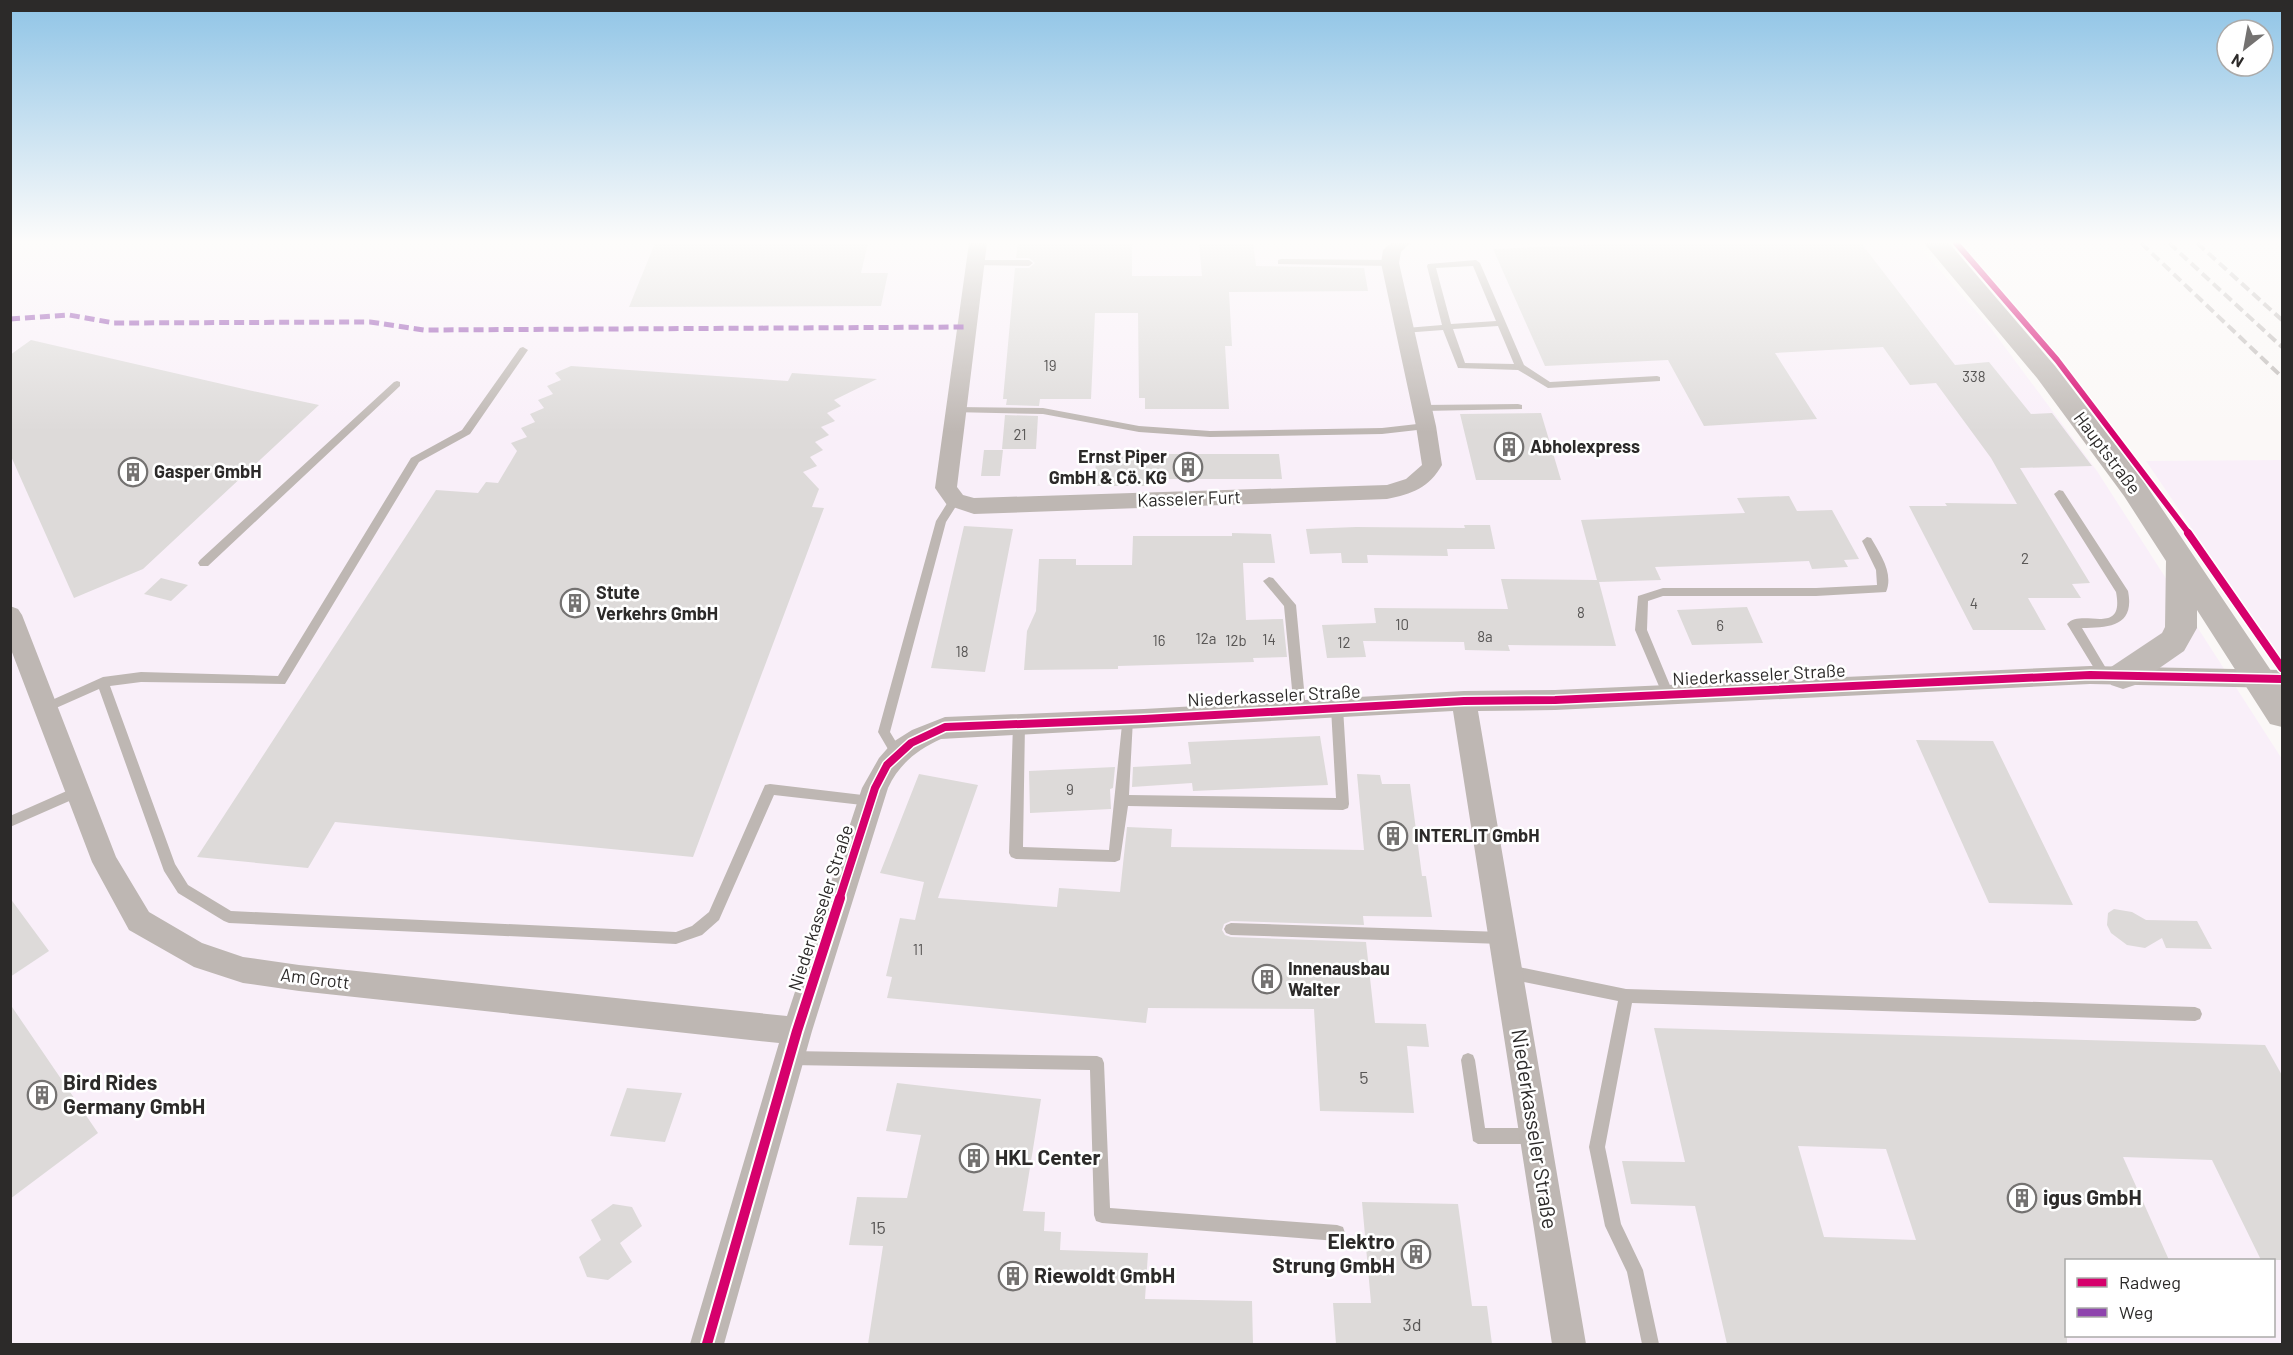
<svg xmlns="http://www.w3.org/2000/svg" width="2293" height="1355" viewBox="0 0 2293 1355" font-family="Barlow,sans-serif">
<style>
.industrial{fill:#f9eff9;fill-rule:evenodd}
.building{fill:#dddad9;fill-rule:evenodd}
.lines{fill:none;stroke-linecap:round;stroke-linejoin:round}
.service{fill:#beb7b3;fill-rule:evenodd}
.minor{fill:#beb7b3;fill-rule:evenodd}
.primary{fill:#c0bab6;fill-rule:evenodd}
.rail{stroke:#beb9b7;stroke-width:4;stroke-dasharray:10 5;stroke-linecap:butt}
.quiet{stroke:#8e44ad;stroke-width:5;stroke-dasharray:10 5;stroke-linecap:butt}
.cycleway-far2-casing{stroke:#fff;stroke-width:9}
.cycleway-far1-casing{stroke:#fff;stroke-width:11}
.cycleway-casing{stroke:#fff;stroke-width:14}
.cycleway-far2{stroke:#d6006c;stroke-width:6}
.cycleway-far1{stroke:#d6006c;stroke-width:8}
.cycleway{stroke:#d6006c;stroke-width:10}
.labels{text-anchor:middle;stroke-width:5;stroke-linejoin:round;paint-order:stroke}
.number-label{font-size:15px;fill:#585655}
.poi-label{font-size:18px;font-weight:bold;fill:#2c2a29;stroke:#fff;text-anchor:start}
.street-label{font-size:18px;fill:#2c2a29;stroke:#fff}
.near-number-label{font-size:18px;fill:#585655}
.near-poi-label{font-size:21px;font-weight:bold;fill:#2c2a29;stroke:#fff;text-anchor:start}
.near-street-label{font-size:21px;fill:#2c2a29;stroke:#fff}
</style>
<rect width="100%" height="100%" fill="#fbf8f7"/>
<path class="industrial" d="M 10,243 L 1916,243 L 1990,327 L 2097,471 L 2282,759 L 2282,1344 L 11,1344 ZM 2066,1260 L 2274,1260 L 2274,1336 L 2066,1336 Z
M 2282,460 L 2282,661 L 2146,461 Z"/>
<path class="building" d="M 655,243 L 868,243 L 861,273 L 888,273 L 881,306 L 629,307 Z
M 1018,243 L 1132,243 L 1132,276 L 1202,276 L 1199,243 L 1253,243 L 1256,266 L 1364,268 L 1368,291 L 1229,292 L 1232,346 L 1225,346 L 1229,409 L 1145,409 L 1145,398 L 1139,398 L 1138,313 L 1095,313 L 1091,399 L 1040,399 L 1039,406 L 1006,405 L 1007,399 L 1003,399 L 1015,268 L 1029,268 L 1035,263 L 1029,258 L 1016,258 Z
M 1630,243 L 1861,243 L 1955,365 L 1989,362 L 2031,414 L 2052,413 L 2092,466 L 2020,468 L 2090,583 L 2072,584 L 2081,598 L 2028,598 L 2046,630 L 1973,630 L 1909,506 L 1947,506 L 1945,503 L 2017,504 L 1991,458 L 1936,383 L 1910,385 L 1883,347 L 1775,353 L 1817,419 L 1704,426 L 1668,360 L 1545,366 L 1493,249 Z
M 31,340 L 248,390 L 319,405 L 143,569 L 74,598 L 10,454 L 10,355 Z
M 571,366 L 788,381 L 792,373 L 877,379 L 834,400 L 841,406 L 827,413 L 835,421 L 821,427 L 829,435 L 815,442 L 823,450 L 810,457 L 817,466 L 803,472 L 819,489 L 812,507 L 824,508 L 693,857 L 335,822 L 308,868 L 197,857 L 436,490 L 478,493 L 486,482 L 498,483 L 517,451 L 511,443 L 527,437 L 521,428 L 535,422 L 530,414 L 544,408 L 538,400 L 553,394 L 547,386 L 561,380 L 555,373 Z
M 1541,413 L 1561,480 L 1476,480 L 1460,414 Z
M 1005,415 L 1038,416 L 1036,449 L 1002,449 Z
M 984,450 L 1003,450 L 1000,476 L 981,476 Z
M 1096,454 L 1279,454 L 1282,479 L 1145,479 L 1145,486 L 1095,486 Z
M 1789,496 L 1797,511 L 1832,510 L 1859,559 L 1844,560 L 1848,567 L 1812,569 L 1809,561 L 1655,567 L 1661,580 L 1599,582 L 1616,646 L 1508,645 L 1510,651 L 1465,650 L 1464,642 L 1363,641 L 1366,657 L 1327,658 L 1322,625 L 1376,623 L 1374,608 L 1508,609 L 1501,579 L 1597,580 L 1581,520 L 1745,513 L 1737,498 Z
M 1464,525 L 1490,525 L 1495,549 L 1447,549 L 1448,556 L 1367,555 L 1368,563 L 1342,563 L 1341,553 L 1310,554 L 1306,529 L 1356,527 L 1465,528 Z
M 964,526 L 1013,529 L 985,672 L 931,668 Z
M 1232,533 L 1271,534 L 1275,563 L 1243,563 L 1246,620 L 1283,619 L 1287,657 L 1253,658 L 1254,662 L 1118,666 L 1118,669 L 1024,670 L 1027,631 L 1036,611 L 1039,559 L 1076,559 L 1076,565 L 1132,565 L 1133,536 L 1232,536 Z
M 161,578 L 188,585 L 171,601 L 144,594 Z
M 1747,607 L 1763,643 L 1692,645 L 1677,610 Z
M 1320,736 L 1328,785 L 1193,791 L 1192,783 L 1132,787 L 1133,767 L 1191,764 L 1188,742 Z
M 1916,740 L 1993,741 L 2073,905 L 1989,903 Z
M 1115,767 L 1113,788 L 1110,789 L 1111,809 L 1030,813 L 1029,771 Z
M 919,774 L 978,785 L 938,898 L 1057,907 L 1059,888 L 1120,892 L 1127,827 L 1172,829 L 1171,847 L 1364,850 L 1357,774 L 1380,775 L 1382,784 L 1410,784 L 1422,876 L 1426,876 L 1432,917 L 1363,916 L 1364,925 L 1231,921 L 1224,924 L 1222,930 L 1225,935 L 1231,937 L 1366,942 L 1375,1023 L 1426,1024 L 1429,1047 L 1407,1046 L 1414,1113 L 1320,1111 L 1314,1009 L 1148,1008 L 1146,1023 L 887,998 L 892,977 L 886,976 L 900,918 L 915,920 L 924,882 L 880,873 Z
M 10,898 L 49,951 L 10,977 Z
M 2114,909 L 2132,912 L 2146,920 L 2197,921 L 2212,949 L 2166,948 L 2162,938 L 2145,948 L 2127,945 L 2111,933 L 2107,925 L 2108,913 Z
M 10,1004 L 98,1133 L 10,1199 Z
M 1654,1028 L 2265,1045 L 2283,1077 L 2283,1260 L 2261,1260 L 2212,1160 L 2123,1157 L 2169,1260 L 2067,1260 L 2067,1344 L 1727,1344 L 1695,1206 L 1631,1204 L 1622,1161 L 1685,1162 ZM 1798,1146 L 1886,1149 L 1916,1240 L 1824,1237 Z
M 897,1083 L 1041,1099 L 1023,1211 L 1045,1212 L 1044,1231 L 1061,1232 L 1060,1250 L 1148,1253 L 1145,1299 L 1252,1301 L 1253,1344 L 868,1344 L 883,1246 L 849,1245 L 857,1197 L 907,1198 L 921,1135 L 886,1131 Z
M 627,1088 L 682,1093 L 665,1142 L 610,1136 Z
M 1362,1202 L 1458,1204 L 1472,1306 L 1487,1306 L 1492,1344 L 1336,1344 L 1333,1303 L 1371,1303 Z
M 613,1204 L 632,1207 L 642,1226 L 620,1243 L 632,1262 L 608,1280 L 587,1277 L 579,1257 L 601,1240 L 591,1220 Z"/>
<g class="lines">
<path class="service" d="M 1281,259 L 1390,260 L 1394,263 L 1390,266 L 1278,264 L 1278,260 Z
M 975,260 L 1029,260 L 1033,263 L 1029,266 L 972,265 L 971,263 Z
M 1476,260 L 1480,263 L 1524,365 L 1550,382 L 1657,376 L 1660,377 L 1660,381 L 1548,388 L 1518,370 L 1458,368 L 1443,330 L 1403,333 L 1401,331 L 1406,328 L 1442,325 L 1427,266 L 1428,264 ZM 1473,266 L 1496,321 L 1451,324 L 1436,268 ZM 1498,326 L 1514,364 L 1465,363 L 1453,329 Z
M 523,347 L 528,350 L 470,434 L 419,462 L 285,684 L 141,682 L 110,686 L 175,864 L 188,885 L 231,911 L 676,932 L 692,926 L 709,912 L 765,785 L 770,784 L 871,796 L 876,797 L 877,801 L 876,805 L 871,806 L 774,795 L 719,920 L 702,935 L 676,944 L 229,923 L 224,921 L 178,893 L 164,871 L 99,689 L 47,712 L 43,710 L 41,707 L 43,704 L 103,677 L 141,672 L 278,676 L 411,458 L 462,430 L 520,348 Z
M 397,381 L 400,382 L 400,386 L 208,566 L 200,566 L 198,563 L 200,560 L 394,382 Z
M 1518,404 L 1522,405 L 1522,409 L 1423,411 L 1418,408 L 1423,405 Z
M 956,407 L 1043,408 L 1139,426 L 1210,431 L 1382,428 L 1426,423 L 1431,426 L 1426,429 L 1382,434 L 1210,437 L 1139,432 L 1043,414 L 952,412 L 951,410 Z
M 2059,490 L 2063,491 L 2128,591 C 2135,626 2110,628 2082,628 L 2110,675 L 2108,678 L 2100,678 L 2067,624 C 2082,607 2125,638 2116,592 L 2054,494 Z
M 955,496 L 960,500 L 946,522 L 890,732 L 902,752 L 900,756 L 896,757 L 892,756 L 878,732 L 936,521 L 951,497 Z
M 1867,537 L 1871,538 C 1880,554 1894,573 1886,592 L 1816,596 L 1663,596 L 1648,601 L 1647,630 L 1674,695 L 1672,698 L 1664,698 L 1635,630 L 1638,596 L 1663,588 L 1816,588 L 1877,585 L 1876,570 L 1862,541 Z
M 1269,577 L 1273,578 L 1296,605 L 1306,710 L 1304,713 L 1296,713 L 1294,710 L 1284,606 L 1263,581 Z
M 1337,703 L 1341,705 L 1343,708 L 1349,804 L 1348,808 L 1343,810 L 1128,806 L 1120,860 L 1115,862 L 1016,859 L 1011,857 L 1009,853 L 1013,724 L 1015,720 L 1023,720 L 1025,724 L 1023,847 L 1109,850 L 1123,715 L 1131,715 L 1133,719 L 1129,795 L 1336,798 L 1331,708 L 1333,705 Z
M 78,786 L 83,787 L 84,791 L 83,795 L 10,827 L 10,816 Z
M 1231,923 L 1502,932 L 1507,933 L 1509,938 L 1507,943 L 1502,944 L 1231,935 L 1226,933 L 1224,929 L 1226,925 Z
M 1509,965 L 1626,989 L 2195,1007 L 2200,1009 L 2202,1014 L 2200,1019 L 2195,1021 L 1632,1003 L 1605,1147 L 1621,1224 L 1643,1270 L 1659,1344 L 1642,1344 L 1627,1272 L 1605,1226 L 1589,1147 L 1618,1001 L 1509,979 L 1504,977 L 1502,972 L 1504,967 Z
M 790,1051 L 1097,1056 L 1102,1058 L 1104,1063 L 1110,1208 L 1337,1225 L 1343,1227 L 1345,1233 L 1343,1239 L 1337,1241 L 1102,1223 L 1096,1221 L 1094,1215 L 1090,1070 L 790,1065 L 785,1063 L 783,1058 L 785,1053 Z
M 1468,1053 L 1473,1055 L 1475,1060 L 1485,1128 L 1534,1128 L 1539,1131 L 1542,1136 L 1539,1141 L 1534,1144 L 1478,1144 L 1473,1141 L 1461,1060 L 1463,1055 Z"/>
<path class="minor" d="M 969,243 L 987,243 L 957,487 L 963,495 L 974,498 L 1387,485 L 1406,479 L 1422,465 L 1416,426 L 1381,263 L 1383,250 L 1391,243 L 1410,243 L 1401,252 L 1399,263 L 1436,426 L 1442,465 C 1429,488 1412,494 1387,499 L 974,514 L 947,505 L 935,488 Z
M 10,606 L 18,609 L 22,615 L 116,857 L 149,912 L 202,943 L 243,957 L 299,965 L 787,1016 L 862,788 L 879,758 L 893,742 L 912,730 L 945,717 L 1144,709 L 1464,691 L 1555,690 L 2090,666 L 2282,670 L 2282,688 L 2090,684 L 1555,710 L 1478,711 L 1586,1344 L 1552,1344 L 1453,711 L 941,739 C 917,750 899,764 888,788 L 812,1031 L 724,1344 L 690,1344 L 779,1043 L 299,991 L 243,983 L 194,967 L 129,930 L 92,862 L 10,647 Z"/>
<path class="primary" d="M 1924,243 L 1949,243 L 2055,366 L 2144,482 L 2282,687 L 2282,727 L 2270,724 L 2197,610 L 2197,628 L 2184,651 L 2135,685 L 2123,689 L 2111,685 L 2107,676 L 2111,667 L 2162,633 L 2165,627 L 2166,561 L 2124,496 L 2037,378 Z"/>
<path class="rail" d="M 2141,243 L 2282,377
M 2169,243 L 2282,347
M 2197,243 L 2282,320"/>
<path class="quiet" d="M 10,319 L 69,315 L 114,323 L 370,322 L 424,330 L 967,327"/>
<g class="cycleway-far2-casing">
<path id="cycleway-far2" d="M 1956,243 L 2057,360 L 2190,535"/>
</g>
<g class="cycleway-far1-casing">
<path id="cycleway-far1" d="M 2188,533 L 2282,668
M 839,900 L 875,788 L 887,765 L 911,743 L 945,727 L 1144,719 L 1464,701 L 1555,700 L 2090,675 L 2282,679"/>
</g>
<g class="cycleway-casing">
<path id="cycleway" d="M 707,1344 L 797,1031 L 840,898"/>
</g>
<use href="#cycleway-far2" class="cycleway-far2"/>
<use href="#cycleway-far1" class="cycleway-far1"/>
<use href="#cycleway" class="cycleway"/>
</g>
<linearGradient id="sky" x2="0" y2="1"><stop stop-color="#8fc4e6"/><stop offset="0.56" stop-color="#fdfcfb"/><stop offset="1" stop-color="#fdfcfb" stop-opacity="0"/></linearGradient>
<rect width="2293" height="432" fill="url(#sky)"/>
<defs>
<g id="building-ring" transform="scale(1.5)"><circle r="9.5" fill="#fff" stroke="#747271" stroke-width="1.5"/><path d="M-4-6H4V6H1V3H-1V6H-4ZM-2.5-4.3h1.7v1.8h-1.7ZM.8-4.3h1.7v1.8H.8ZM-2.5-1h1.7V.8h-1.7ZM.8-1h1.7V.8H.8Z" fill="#747271"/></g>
</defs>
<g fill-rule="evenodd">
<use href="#building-ring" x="1509" y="447"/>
<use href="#building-ring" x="1188" y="467"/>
<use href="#building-ring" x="133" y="472"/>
<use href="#building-ring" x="575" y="603"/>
<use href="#building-ring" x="1393" y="836"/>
<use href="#building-ring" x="1267" y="979"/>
<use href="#building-ring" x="42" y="1095"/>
<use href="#building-ring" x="974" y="1158"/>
<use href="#building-ring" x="2022" y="1198"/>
<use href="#building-ring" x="1416" y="1254"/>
<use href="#building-ring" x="1013" y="1276"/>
</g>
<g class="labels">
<g class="number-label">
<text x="1050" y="371">19</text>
<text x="1974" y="382">338</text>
<text x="1020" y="440">21</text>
<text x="2025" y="564">2</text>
<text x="1974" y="609">4</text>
<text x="1581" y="618">8</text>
<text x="1402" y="630">10</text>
<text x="1720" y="631">6</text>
<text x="1485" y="642">8a</text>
<text x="1206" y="644">12a</text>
<text x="1269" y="645">14</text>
<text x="1159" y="646">16</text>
<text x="1236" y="646">12b</text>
<text x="1344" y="648">12</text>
<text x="962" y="657">18</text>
<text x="1070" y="795">9</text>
<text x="918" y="955">11</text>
</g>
<g class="poi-label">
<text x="1530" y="453">Abholexpress</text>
<text x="1167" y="463" text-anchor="end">Ernst Piper<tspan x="1167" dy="21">GmbH &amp; Cö. KG</tspan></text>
<text x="154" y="478">Gasper GmbH</text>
<text x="596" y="599">Stute<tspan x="596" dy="21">Verkehrs GmbH</tspan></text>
<text x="1414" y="842">INTERLIT GmbH</text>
<text x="1288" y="975">Innenausbau<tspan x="1288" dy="21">Walter</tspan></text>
</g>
<g class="street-label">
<text transform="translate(2107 453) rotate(53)" y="6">Hauptstraße</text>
<text transform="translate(1189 499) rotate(-2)" y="6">Kasseler Furt</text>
<text transform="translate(1759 675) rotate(-3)" y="6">Niederkasseler Straße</text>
<text transform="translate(1274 696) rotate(-3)" y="6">Niederkasseler Straße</text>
<text transform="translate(821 908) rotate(-72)" y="6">Niederkasseler Straße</text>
<text transform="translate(315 979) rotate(7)" y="6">Am Grott</text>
</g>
<g class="near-number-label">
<text x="1364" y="1084">5</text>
<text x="878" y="1234">15</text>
<text x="1412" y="1331">3d</text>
</g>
<g class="near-poi-label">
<text x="63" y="1090">Bird Rides<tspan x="63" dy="24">Germany GmbH</tspan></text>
<text x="995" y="1165">HKL Center</text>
<text x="2043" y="1205">igus GmbH</text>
<text x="1395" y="1249" text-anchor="end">Elektro<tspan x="1395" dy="24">Strung GmbH</tspan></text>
<text x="1034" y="1283">Riewoldt GmbH</text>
</g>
<g class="near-street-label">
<text transform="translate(1534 1129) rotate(81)" y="7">Niederkasseler Straße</text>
</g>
</g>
<rect width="2293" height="1355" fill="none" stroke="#2c2a29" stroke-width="24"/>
<rect x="2065" y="1259" width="210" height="78" fill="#ffffff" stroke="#abaaa9" stroke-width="1.5"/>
<rect x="2077" y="1278" width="30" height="9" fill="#d6006c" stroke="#abaaa9" stroke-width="1.5"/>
<text x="2119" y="1289" font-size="18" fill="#2c2a29">Radweg</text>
<rect x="2077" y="1308" width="30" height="9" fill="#8e44ad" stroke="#abaaa9" stroke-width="1.5"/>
<text x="2119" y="1319" font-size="18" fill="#2c2a29">Weg</text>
<g transform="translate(2245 48) rotate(211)"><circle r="28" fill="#ffffff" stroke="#abaaa9" stroke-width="1.5"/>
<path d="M0-4.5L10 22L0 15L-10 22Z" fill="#747271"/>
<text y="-9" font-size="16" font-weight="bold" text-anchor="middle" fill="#2c2a29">N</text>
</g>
</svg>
